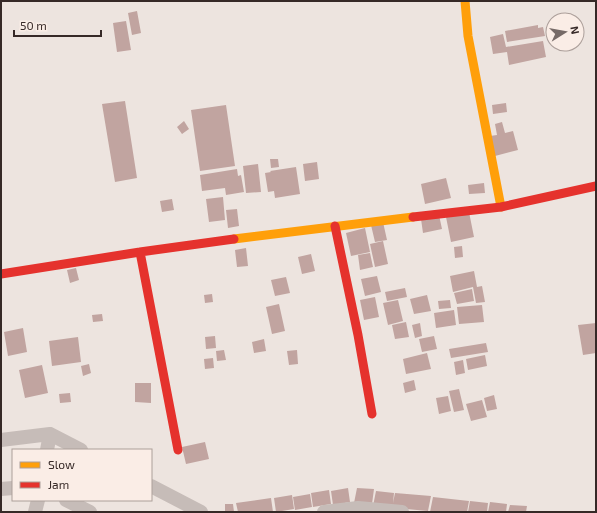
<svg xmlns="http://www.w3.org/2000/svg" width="597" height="513" viewBox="0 0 597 513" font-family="'Exo 2',sans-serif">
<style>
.building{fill:#c1a4a0}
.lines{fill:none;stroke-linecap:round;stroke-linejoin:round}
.street{stroke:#c6bcb8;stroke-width:14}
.slow{stroke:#ff9f0a;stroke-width:9}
.jam{stroke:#e5322d;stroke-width:9}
</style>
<rect width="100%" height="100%" fill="#ede4df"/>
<path class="building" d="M 137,11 L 141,33 L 132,35 L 128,13 Z
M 126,21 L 131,50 L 117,52 L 113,23 Z
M 538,25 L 538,28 L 543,27 L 545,36 L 507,42 L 505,31 Z
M 503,34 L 506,47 L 543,41 L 546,57 L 509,65 L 507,52 L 493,54 L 490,37 Z
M 125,101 L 137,178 L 115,182 L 102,104 Z
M 506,103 L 507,112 L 493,114 L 492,105 Z
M 226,105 L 235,166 L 200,171 L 191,110 Z
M 184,121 L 189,129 L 182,134 L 177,127 Z
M 502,122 L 505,133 L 513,131 L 518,150 L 495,156 L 490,136 L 497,135 L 495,124 Z
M 270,159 L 278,159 L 279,167 L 271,168 Z
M 317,162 L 319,179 L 305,181 L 303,164 Z
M 258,164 L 261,192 L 246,193 L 243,166 Z
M 296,167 L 300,194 L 275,198 L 274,191 L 268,192 L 265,173 L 271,172 L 270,171 Z
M 237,169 L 238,176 L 241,175 L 244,192 L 226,195 L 225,188 L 202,191 L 200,175 Z
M 446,178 L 451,198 L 425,204 L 421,184 Z
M 484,183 L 485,193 L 469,194 L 468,185 Z
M 223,197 L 225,220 L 209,222 L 206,199 Z
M 172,199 L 174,210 L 162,212 L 160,201 Z
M 237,209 L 239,226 L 228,228 L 226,210 Z
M 469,212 L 474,237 L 451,242 L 446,217 Z
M 439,215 L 442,229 L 423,233 L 421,219 Z
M 383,222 L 387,240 L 375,242 L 371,225 Z
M 365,228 L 370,252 L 351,256 L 346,233 Z
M 383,241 L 388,264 L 375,267 L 370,244 Z
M 462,246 L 463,257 L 455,258 L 454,247 Z
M 246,248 L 248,266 L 237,267 L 235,250 Z
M 370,253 L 373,267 L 360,270 L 358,255 Z
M 311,254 L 315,271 L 302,274 L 298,257 Z
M 76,268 L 79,280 L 70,283 L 67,270 Z
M 474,271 L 477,287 L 482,286 L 485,302 L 476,303 L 473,287 L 453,292 L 450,276 Z
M 377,276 L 381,292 L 365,296 L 361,279 Z
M 286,277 L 290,293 L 275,296 L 271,280 Z
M 405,288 L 407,297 L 387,301 L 385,292 Z
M 472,289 L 474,301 L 457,304 L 454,293 Z
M 212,294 L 213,302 L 205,303 L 204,295 Z
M 427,295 L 431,311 L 414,314 L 410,299 Z
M 375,297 L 379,317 L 364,320 L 360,300 Z
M 398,300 L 403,321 L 388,325 L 383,303 Z
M 450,300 L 451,308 L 439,309 L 438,301 Z
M 279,304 L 285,331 L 272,334 L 266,307 Z
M 482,305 L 484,322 L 459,324 L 457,307 Z
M 454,310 L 456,325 L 436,328 L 434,313 Z
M 102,314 L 103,321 L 93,322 L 92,315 Z
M 406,322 L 409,337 L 395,339 L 392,325 Z
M 420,323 L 422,336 L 415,338 L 412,325 Z
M 596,323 L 596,353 L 583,355 L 578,325 Z
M 23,328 L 27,352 L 8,356 L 4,332 Z
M 215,336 L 216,348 L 206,349 L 205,337 Z
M 434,336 L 437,349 L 422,352 L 419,339 Z
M 78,337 L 81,362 L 52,366 L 49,341 Z
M 264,339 L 266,351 L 254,353 L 252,342 Z
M 486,343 L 488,352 L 451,358 L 449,349 Z
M 224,350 L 226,360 L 217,361 L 216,351 Z
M 297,350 L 298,364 L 289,365 L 287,351 Z
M 427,353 L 431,369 L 406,374 L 403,359 Z
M 485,355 L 487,366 L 468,370 L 466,359 Z
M 213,358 L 214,368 L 205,369 L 204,359 Z
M 463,360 L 465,373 L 456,375 L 454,362 Z
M 89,364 L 91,373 L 83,376 L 81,366 Z
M 42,365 L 48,393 L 25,398 L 19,370 Z
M 414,380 L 416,390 L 405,393 L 403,383 Z
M 135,383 L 151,383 L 151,403 L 135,402 Z
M 459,389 L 464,410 L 454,412 L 449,391 Z
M 70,393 L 71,402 L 60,403 L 59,394 Z
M 494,395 L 497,409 L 487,411 L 484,398 Z
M 448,396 L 451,411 L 439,414 L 436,398 Z
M 482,400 L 487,417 L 471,421 L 466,404 Z
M 205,442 L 209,459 L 186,464 L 182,447 Z
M 348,488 L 350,502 L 333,505 L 331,491 Z
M 357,488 L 374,489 L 372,504 L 354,503 Z
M 329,490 L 331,504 L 313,507 L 311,493 Z
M 376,491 L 394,493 L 393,503 L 395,493 L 431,496 L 428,511 L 373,506 Z
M 310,494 L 312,507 L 295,510 L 293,497 Z
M 292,495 L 294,509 L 276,512 L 274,498 Z
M 433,497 L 469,501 L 467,512 L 430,512 Z
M 271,498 L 273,512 L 238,512 L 236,503 Z
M 470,501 L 488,503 L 487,512 L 468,512 Z
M 490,502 L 507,504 L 506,512 L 488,512 Z
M 225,504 L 233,504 L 234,512 L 225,512 Z
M 510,505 L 527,506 L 526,512 L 508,512 Z"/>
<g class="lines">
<path class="street" d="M 1,440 L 50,434
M 47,450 L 50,434 L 81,450
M 151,486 L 201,512
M 1,489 L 13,488
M 66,500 L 90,512
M 35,512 L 38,500
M 324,512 L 358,508 L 402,512"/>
<path class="slow" d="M 465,1 L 468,36 L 501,207
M 234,239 L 413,217"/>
<path class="jam" d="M 413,217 L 501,207 L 596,186
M 335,226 L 358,335 L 372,414
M 140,252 L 178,450
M 1,274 L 140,252 L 234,239"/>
</g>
<rect width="597" height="513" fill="none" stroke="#362927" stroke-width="4"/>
<rect x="12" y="449" width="140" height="52" fill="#faede6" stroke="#ac9f9a"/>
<rect x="20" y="462" width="20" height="6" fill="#ff9f0a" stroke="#ac9f9a"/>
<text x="48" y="469" font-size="12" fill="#362927">Slow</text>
<rect x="20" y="482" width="20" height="6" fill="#e5322d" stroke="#ac9f9a"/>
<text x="48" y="489" font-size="12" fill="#362927">Jam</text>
<g transform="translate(565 32) rotate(79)"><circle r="19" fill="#faede6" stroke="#ac9f9a"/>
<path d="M0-3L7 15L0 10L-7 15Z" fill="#766a67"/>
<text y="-6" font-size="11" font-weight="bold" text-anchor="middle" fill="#362927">N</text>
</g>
<path d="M14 30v6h87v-6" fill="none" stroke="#362927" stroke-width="2"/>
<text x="20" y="30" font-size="12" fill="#362927" stroke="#faede6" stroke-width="3" paint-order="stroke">50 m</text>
</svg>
